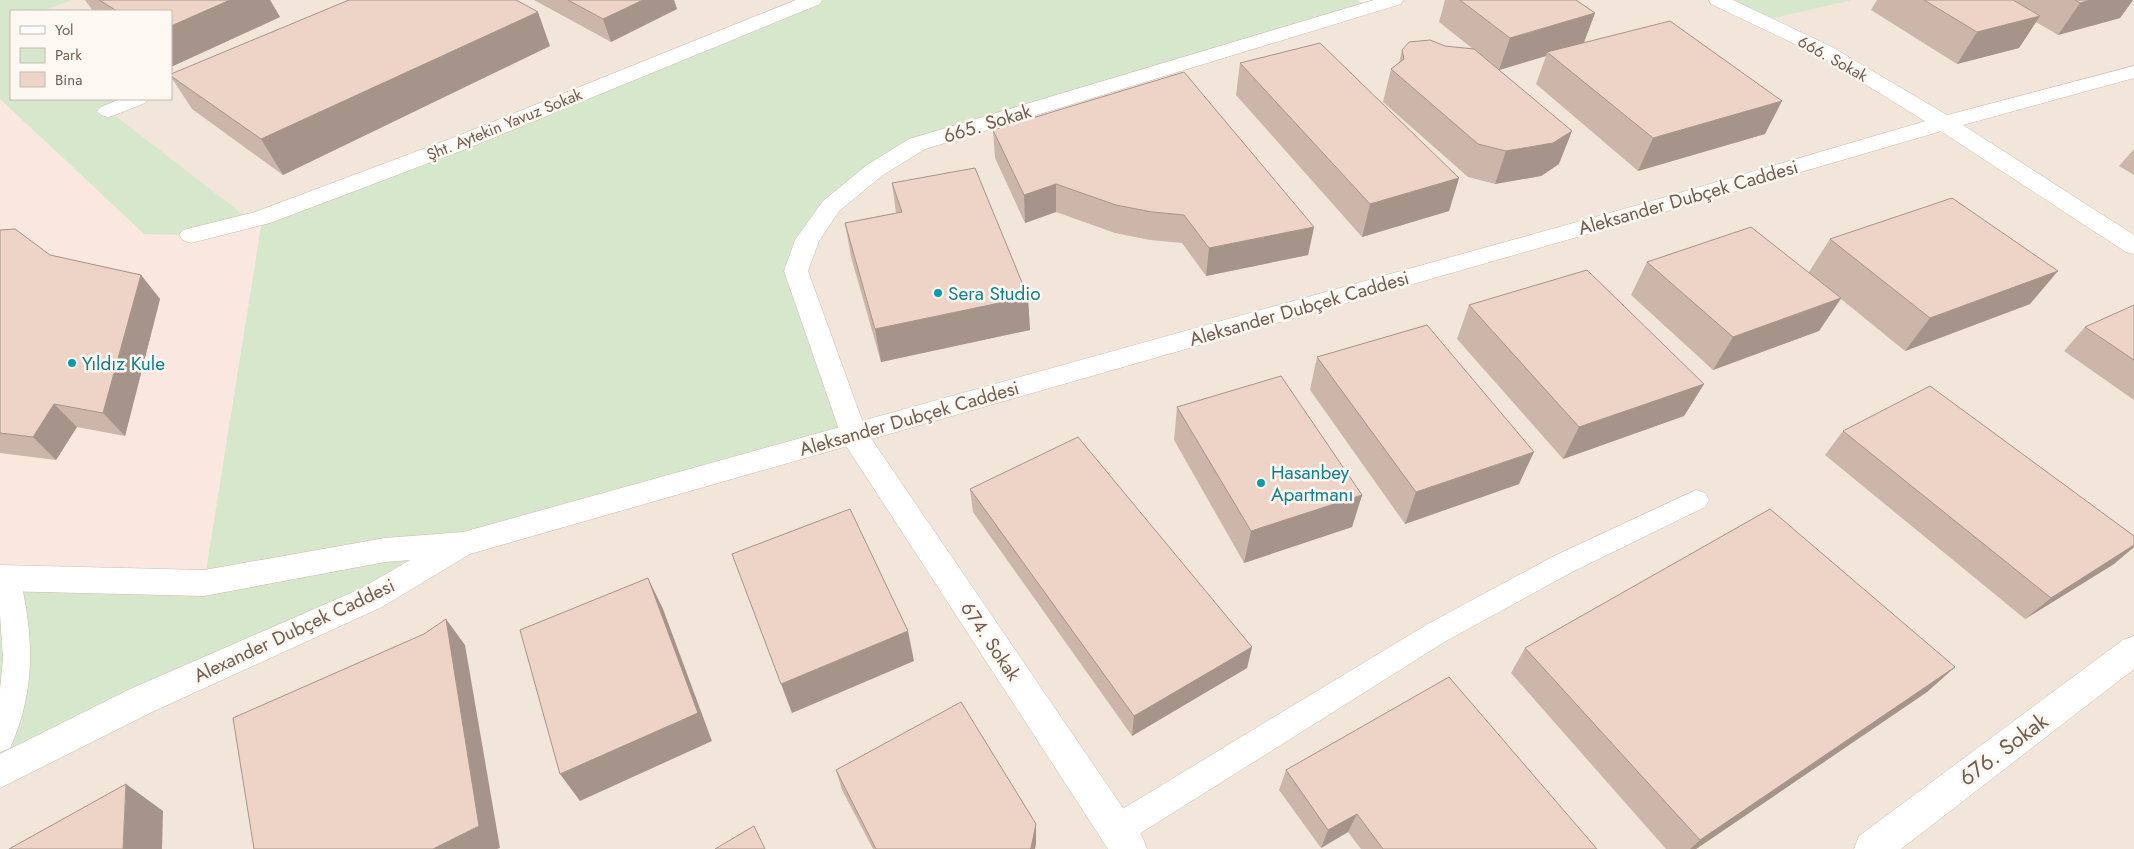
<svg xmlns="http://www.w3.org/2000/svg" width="2134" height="849" viewBox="0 0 2134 849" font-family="Jost,sans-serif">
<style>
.residential{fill:#f2e6da}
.commercial{fill:#f9e7e0}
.green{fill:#d7e7cb}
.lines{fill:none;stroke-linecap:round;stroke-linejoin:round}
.lane-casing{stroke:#ccbdb2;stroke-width:1}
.street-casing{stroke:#ccbdb2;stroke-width:1}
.secondary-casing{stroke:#cebdb0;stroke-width:1}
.lane{fill:#fff;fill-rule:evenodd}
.street{fill:#fff;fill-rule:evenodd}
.secondary{fill:#fff;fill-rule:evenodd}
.wall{fill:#ccb6aa}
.shaded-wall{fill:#a6948b}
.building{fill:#edd4c6;stroke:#a6948b}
.culture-dot{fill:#0f9aa8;stroke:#fdf8f2;stroke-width:2}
.labels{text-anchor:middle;stroke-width:5;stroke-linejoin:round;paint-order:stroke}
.far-street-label{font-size:16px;fill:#735c51;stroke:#fdf8f2}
.street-label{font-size:19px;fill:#735c51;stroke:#fdf8f2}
.culture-label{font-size:19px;fill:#0d838f;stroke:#fdf8f2;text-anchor:start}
.near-street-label{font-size:22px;fill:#735c51;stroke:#fdf8f2}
</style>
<rect width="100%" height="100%" fill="#fbf4eb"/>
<path class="residential" d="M 72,0 L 813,0 L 598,86 L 244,215 L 108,111 L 138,99 L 171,99 L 171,11 L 43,11 Z
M 1394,0 L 1718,0 L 1762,21 L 1853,0 L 2134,0 L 2134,849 L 0,849 L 0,772 L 796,271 L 831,206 L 917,144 Z"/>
<path class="commercial" d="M 0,99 L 144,234 L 262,218 L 204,583 L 0,578 Z"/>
<path class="green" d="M 0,0 L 72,0 L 43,11 L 11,11 L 11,99 L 138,99 L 109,111 L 244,215 L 598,86 L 813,0 L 1357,0 L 1370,7 L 917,144 L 831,206 L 796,271 L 853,434 L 463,544 L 0,772 L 0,578 L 204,583 L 262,219 L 191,235 L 144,234 L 0,99 Z
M 1718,0 L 1853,0 L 1762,21 Z"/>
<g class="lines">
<g class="lane-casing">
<path id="lane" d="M 1696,490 L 1705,493 L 1709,500 L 1705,507 L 1572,572 L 1446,641 L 1128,841 L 1117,845 L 1106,841 L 1102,830 L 1106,819 L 1426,625 L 1554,556 Z
M 7,568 L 16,571 C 22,583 24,596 26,608 C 34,657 31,702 10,748 L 0,752 L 0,690 L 3,659 L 0,615 L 0,570 Z"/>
</g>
<g class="street-casing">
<path id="street" d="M 796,0 L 822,0 L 820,4 L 471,147 L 270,223 L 191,243 L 183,240 L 179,235 L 183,230 L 255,212 L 455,137 Z
M 1374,0 L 1403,0 L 1401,4 L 925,149 L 883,175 L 839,211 L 819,241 L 808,271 L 866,431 L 1142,836 L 1147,849 L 1108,849 L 843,441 L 784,271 L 795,240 L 823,201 L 867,165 L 909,139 Z
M 1709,0 L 1733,0 L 1832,47 L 1952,118 L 2134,235 L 2134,254 L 2126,252 L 1936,128 L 1818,55 L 1711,4 Z
M 120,99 L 148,99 L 145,103 L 115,115 L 108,117 L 101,115 L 97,111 L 101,107 Z
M 2134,636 L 2134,669 L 1901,849 L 1854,849 L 1859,836 L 2123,640 Z"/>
</g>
<g class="secondary-casing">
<path id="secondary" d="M 2134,66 L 2134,78 L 1952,128 L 1654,215 L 470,554 L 382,607 L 152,712 L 0,788 L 0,754 L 128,690 L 360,589 L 410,560 L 385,562 L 204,596 L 0,591 L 0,565 L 204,570 L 385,538 L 463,532 L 1638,205 L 1936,118 Z"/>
</g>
<use href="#lane" class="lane"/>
<use href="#street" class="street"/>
<use href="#secondary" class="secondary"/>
</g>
<path class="wall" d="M 85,0 L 270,0 L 280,17 L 173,66 L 171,65 L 171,11 L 93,11 Z
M 534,0 L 674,0 L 677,9 L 611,42 Z
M 1445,0 L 1576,0 L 1595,13 L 1584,42 L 1765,134 L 1638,171 L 1536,84 L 1546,56 L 1499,70 L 1559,164 L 1541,176 L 1495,184 L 1468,177 L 1383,102 L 1391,69 L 1399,63 L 1402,50 L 1445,46 L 1473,49 L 1439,22 Z
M 1877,0 L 2133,0 L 2120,18 L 2058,35 L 2036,22 L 2019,48 L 1957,64 L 1871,10 Z
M 550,46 L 283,175 L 192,109 L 171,77 L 171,74 Z
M 1240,63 L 1459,178 L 1449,211 L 1362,237 L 1236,95 Z
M 993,130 L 1314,227 L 1308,255 L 1206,276 L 1182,243 L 1150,240 L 1115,233 L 1056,212 L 1025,223 L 995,158 Z
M 2134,149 L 2134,175 L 2119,166 Z
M 892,183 L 1028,297 L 1030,330 L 881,362 L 851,257 L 845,223 L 896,213 Z
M 0,230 L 50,255 L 141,275 L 160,299 L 125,436 L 77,427 L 56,460 L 0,453 Z
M 1830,239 L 2030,304 L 1905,351 L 1841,299 L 1819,331 L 1713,370 L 1631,295 L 1647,262 L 1809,272 Z
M 1469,305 L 1704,384 L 1684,416 L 1563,459 L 1457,339 Z
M 2134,305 L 2134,400 L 2064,351 L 2085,327 Z
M 1317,357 L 1519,484 L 1405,524 L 1310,390 Z
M 1177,407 L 1362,495 L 1352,527 L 1244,563 L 1174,440 Z
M 1843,431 L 2134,536 L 2134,547 L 2114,564 L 2025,619 L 1825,455 Z
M 970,489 L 1252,647 L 1247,668 L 1132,736 L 973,512 Z
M 1525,648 L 1955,667 L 1927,692 L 1696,849 L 1666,849 L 1511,673 Z
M 836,770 L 1036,824 L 1036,843 L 1035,849 L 873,849 L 842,790 Z
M 1286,770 L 1597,849 L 1361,849 L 1348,832 L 1321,848 L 1279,790 Z"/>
<path class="shaded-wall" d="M 230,0 L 270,0 L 280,17 L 173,66 L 171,64 L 171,26 Z
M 643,0 L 674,0 L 677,9 L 611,42 L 603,19 Z
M 2091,0 L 2133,0 L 2120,18 L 2058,35 L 2080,3 Z
M 538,12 L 550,46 L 283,175 L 261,139 Z
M 1595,13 L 1583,45 L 1547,52 L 1546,56 L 1499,70 L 1510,38 Z
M 2040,16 L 2019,48 L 1957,64 L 1977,32 Z
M 1782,101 L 1765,134 L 1638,171 L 1653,138 Z
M 1572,131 L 1559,164 L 1541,176 L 1495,184 L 1506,151 Z
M 1459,178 L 1449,211 L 1362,237 L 1370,204 Z
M 1056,184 L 1056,212 L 1025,223 L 1024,195 Z
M 1314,227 L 1308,255 L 1206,276 L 1209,248 Z
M 2058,271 L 2030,304 L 1905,351 L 1930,318 Z
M 141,275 L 160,299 L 125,436 L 103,413 Z
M 1028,297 L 1030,330 L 881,362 L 875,329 Z
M 1841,298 L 1819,331 L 1713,370 L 1733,337 Z
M 1704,384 L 1684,416 L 1563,459 L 1579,427 Z
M 54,404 L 77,427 L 56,460 L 33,437 Z
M 1534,452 L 1519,484 L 1405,524 L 1416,492 Z
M 1362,495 L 1352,527 L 1244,563 L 1251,531 Z
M 2134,545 L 2134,547 L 2114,564 L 2025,619 L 2051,598 Z
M 648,578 L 663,609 L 712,741 L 580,801 L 560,774 Z
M 446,619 L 465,645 L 500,848 L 497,849 L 433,849 Z
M 908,631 L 914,661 L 792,713 L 781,684 Z
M 1252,647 L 1247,668 L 1132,736 L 1134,716 Z
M 1955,667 L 1927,692 L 1696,849 L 1690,849 L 1700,840 Z
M 126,784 L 163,811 L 162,849 L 123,849 Z
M 1357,814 L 1348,832 L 1321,848 L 1328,830 Z
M 1036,824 L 1036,843 L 1035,849 L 1030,849 Z"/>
<path class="building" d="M 99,0 L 230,0 L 171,26 L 171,11 L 117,11 Z
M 349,0 L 516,0 L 538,12 L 261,139 L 171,76 L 171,74 Z
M 568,0 L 643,0 L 603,19 Z
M 1460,0 L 1576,0 L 1595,13 L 1510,38 Z
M 1924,0 L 2013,0 L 2040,16 L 1977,32 Z
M 2075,0 L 2091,0 L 2080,3 Z
M 1670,21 L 1782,101 L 1653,138 L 1547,52 Z
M 1430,40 L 1445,46 L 1474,49 L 1572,131 L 1553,143 L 1506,151 L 1478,144 L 1391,69 L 1404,59 L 1402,50 L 1409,42 Z
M 1320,43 L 1459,178 L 1370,204 L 1240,63 Z
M 1184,72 L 1314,227 L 1209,248 L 1184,215 L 1152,212 L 1116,205 L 1056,184 L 1024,195 L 993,130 Z
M 975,168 L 1028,297 L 875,329 L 845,223 L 902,212 L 892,183 Z
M 1952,198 L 2058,271 L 1930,318 L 1830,239 Z
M 1751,227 L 1841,298 L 1733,337 L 1647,262 Z
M 15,229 L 50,255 L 141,275 L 103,413 L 54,404 L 33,437 L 0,433 L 0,230 Z
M 1587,270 L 1704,384 L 1579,427 L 1469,305 Z
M 2134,305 L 2134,360 L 2085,327 Z
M 1427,325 L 1534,452 L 1416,492 L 1317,357 Z
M 1281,376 L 1362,495 L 1251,531 L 1177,407 Z
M 1930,386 L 2134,536 L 2134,545 L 2051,598 L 1843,431 Z
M 1078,437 L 1252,647 L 1134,716 L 970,489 Z
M 850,509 L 908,631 L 781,684 L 732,554 Z
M 1770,509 L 1955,667 L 1700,840 L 1525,648 Z
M 648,578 L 698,713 L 560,774 L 520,630 Z
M 446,619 L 479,826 L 433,849 L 254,849 L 233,718 L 424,634 Z
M 1449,677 L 1597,849 L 1383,849 L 1357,814 L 1328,830 L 1286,770 Z
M 961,702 L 1036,824 L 1031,848 L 1030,849 L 876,849 L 836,770 Z
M 126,784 L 123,849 L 9,849 Z
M 754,826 L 765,849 L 715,849 Z"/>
<g class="culture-dot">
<circle cx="938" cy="293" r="5"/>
<circle cx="72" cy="363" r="5"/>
<circle cx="1261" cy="483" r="5"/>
</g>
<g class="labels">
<g class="far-street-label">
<text transform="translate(1833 58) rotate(29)" y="6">666. Sokak</text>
<text transform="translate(504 124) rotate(-22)" y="6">Şht. Aytekin Yavuz Sokak</text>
</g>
<g class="street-label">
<text transform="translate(987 123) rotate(-17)" y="7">665. Sokak</text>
<text transform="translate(1688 197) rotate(-16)" y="7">Aleksander Dubçek Caddesi</text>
<text transform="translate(1299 308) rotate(-16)" y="7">Aleksander Dubçek Caddesi</text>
<text transform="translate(909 418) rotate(-16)" y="7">Aleksander Dubçek Caddesi</text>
<text transform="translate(294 630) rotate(-25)" y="7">Alexander Dubçek Caddesi</text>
<text transform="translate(991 641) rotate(56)" y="7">674. Sokak</text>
</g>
<g class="culture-label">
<text x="948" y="300">Sera Studio</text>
<text x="82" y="370">Yıldız Kule</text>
<text x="1271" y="479">Hasanbey<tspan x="1271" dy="22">Apartmanı</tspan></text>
</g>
<g class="near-street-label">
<text transform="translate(2003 749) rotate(-37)" y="8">676. Sokak</text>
</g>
</g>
<rect x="10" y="10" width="162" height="90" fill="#fdf8f2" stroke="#c6bab2"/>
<rect x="20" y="26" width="25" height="8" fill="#ffffff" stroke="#c6bab2"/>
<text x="55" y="35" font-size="15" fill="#735c51">Yol</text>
<rect x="20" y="48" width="25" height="15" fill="#d7e7cb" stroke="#c6bab2"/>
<text x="55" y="60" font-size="15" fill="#735c51">Park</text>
<rect x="20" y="72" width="25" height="15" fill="#edd4c6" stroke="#c6bab2"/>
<text x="55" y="85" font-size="15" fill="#735c51">Bina</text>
</svg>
